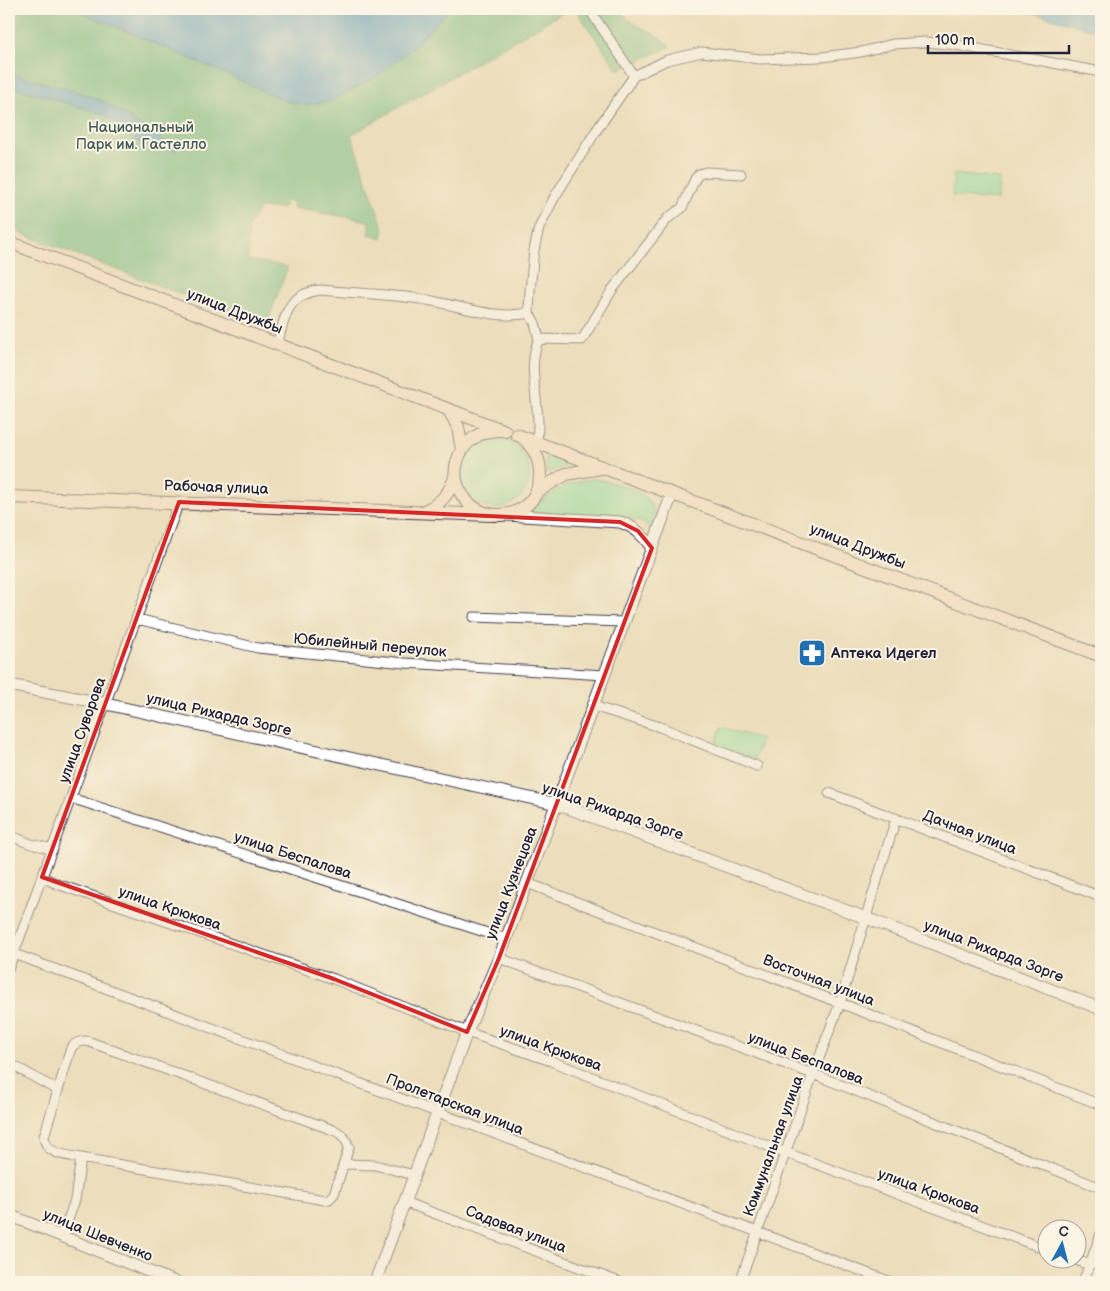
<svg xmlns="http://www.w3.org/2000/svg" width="1110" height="1291" viewBox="0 0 1110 1291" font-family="'Balsamiq Sans',sans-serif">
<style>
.green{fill:#89e0a4;stroke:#568170}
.forest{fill:#6ebe8a;stroke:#487062}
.water{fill:#59a2d0;stroke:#3e6286}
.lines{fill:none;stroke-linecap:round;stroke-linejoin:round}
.minor-casing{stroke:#403e4e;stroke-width:11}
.tertiary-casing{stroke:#403e4e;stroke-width:13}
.secondary-casing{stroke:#403e4e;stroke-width:14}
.minor{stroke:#fff;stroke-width:9}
.tertiary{stroke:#fff;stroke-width:11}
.secondary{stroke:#fce5d0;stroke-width:12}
.marked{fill:none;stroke:#d62828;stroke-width:4;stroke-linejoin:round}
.labels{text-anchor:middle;stroke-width:4;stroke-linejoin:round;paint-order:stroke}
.park-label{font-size:15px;fill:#415b5a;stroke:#fcf5e5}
.street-label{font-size:15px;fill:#22223b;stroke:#fcf5e5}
.poi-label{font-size:15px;font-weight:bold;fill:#22223b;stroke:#fcf5e5;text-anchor:start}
</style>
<rect width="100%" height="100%" fill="#fcf5e5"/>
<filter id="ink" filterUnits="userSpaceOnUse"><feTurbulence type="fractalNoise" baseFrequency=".02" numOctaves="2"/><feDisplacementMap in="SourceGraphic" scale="10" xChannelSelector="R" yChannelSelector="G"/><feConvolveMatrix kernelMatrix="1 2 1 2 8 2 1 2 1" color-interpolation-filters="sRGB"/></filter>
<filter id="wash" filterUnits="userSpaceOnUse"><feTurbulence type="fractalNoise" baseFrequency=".0096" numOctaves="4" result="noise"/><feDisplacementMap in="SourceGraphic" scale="20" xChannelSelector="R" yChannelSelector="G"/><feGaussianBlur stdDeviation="1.12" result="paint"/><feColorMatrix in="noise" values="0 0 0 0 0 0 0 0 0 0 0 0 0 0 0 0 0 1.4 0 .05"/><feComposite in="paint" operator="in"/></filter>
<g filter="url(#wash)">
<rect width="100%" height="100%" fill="#ecdebc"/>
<path class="green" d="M 954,174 L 1000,179 L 998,200 L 952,196 Z
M460 473a35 35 0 1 1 70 0a35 35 0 1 1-70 0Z
M 545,452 L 573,463 L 547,473 Z
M 595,479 C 615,483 646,488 653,509 C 656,518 654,528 655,537 L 644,523 L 634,519 L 529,512 C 551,492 565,482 595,479 Z
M 721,727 L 761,739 L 755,759 L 715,747 Z"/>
<path class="forest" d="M 9,9 L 74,9 L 222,72 L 283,100 L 306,105 L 331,101 L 415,45 L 449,9 L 569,9 L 351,135 L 384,230 L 382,238 L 369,234 L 369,221 L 293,208 L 293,201 L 286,201 L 283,208 L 260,208 L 249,225 L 248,260 L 288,267 L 266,326 L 9,229 L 9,88 L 16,88 L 104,114 L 138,142 L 156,148 L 176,149 L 106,103 L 85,94 L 9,73 Z
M 575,9 L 619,9 L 629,20 L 664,40 L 670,47 L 618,70 Z"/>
<path class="water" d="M 74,9 L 449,9 L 415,45 L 376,77 L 331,101 L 306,105 L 283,100 L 222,72 Z
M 1019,9 L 1101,9 L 1101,32 Z
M 9,73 L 85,94 L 106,103 L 177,150 L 156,148 L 138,142 L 104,114 L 16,88 L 9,88 Z"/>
</g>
<g filter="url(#ink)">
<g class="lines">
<g class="minor-casing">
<path id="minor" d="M 589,9 L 634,76
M 539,339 L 535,323 L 529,313 L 530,291 L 534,250 L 539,228 L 554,198 L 596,131 L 634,76 L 667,60 L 702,52 L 760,59 L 822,57 L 861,52 L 893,44 L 927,42 L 957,45 L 1101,72
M 539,339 L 582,340 L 612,290 L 668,218 L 682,208 L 695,179 L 699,174 L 706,172 L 741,174
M 277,344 C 286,316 285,296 319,290 C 353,293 393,294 427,300 C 461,306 494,320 529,313
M 537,447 C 537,439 538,431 538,424 C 538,397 527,364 539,339
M 474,617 L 624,622
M 137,619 L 258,648 L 405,663 L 604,675
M 593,706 L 660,727 L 757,766
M 829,793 L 1101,897
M 71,798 L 506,939
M 9,835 L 31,844 L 53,849
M 42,877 L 57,884 L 334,979 L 467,1032 L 551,1061 L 768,1146 L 1048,1250
M 527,883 L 840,1003 L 1101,1105
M 9,952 L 891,1282
M 499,958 L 813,1074 L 1101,1188
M 9,967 L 179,502
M 9,1063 L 57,1090
M 344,1164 L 375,1165 L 414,1175
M 404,1202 L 619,1282
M 62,1237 L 75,1200 L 81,1158 L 325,1200 L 329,1199 L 334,1194 L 349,1147 C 346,1139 343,1135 336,1131 L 87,1041 C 80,1041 76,1042 71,1048 L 44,1136 C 45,1155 66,1155 81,1158
M 1071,1258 L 1090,1265 L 1095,1262 L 1101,1263
M 740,1282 L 813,1074 L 840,1003 L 896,818
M 1083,1282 L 1101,1234"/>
</g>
<g class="tertiary-casing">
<path id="tertiary" d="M 507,515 L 620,522 C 635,527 643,535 652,548
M 9,685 L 106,704 L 557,804 L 866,918 L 1101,1009
M 9,1215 L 175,1282
M 375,1282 L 467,1032 L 499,958 L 672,494"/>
</g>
<g class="secondary-casing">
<path id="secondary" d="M 9,242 L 505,431
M 449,410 L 458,427 L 462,450
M 517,435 L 1101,656
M 455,476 C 465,532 541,525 540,473 C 540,459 534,448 524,439
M 536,492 L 566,474 L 600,468
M 9,497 L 492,515
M 424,511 C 439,505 450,493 455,477 C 456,472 455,467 457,462 C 462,442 481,429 501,430"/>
</g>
<use href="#minor" class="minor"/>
<use href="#tertiary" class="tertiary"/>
<use href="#secondary" class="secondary"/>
</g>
</g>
<path d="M0 0H1110V1291H0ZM 179,502 L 620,522 L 638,531 L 652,548 L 499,958 L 467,1032 L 334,979 L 42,877 Z" fill="#ecdebc" fill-opacity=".55" fill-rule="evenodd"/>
<path class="marked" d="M 179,502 L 620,522 L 638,531 L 652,548 L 499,958 L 467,1032 L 334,979 L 42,877 Z"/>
<defs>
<g id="pharmacy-square" transform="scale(1.4375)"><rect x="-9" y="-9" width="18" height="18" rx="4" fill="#1f6fb2" stroke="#fcf5e5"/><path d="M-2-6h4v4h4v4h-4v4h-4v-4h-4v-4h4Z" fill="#fff"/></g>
</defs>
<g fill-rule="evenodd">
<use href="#pharmacy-square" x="812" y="653"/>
</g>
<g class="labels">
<g class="park-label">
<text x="141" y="132">Национальный<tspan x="141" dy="17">Парк им. Гастелло</tspan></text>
</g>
<g class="street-label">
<text transform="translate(235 311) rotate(21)" y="5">улица Дружбы</text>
<text transform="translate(216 487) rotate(2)" y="5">Рабочая улица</text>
<text transform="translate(858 546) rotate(21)" y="5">улица Дружбы</text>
<text transform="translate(370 645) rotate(5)" y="5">Юбилейный переулок</text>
<text transform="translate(219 714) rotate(13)" y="5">улица Рихарда Зорге</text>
<text transform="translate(82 730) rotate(-70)" y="5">улица Суворова</text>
<text transform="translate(613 811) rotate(19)" y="5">улица Рихарда Зорге</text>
<text transform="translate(970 832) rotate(21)" y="5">Дачная улица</text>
<text transform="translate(293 855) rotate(18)" y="5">улица Беспалова</text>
<text transform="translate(511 883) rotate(-69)" y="5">улица Кузнецова</text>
<text transform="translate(170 908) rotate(19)" y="5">улица Крюкова</text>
<text transform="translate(994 951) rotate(21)" y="5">улица Рихарда Зорге</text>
<text transform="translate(819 980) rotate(21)" y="5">Восточная улица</text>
<text transform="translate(551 1048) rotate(20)" y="5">улица Крюкова</text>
<text transform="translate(806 1058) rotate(21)" y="5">улица Беспалова</text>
<text transform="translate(455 1104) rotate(21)" y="5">Пролетарская улица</text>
<text transform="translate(773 1146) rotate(-70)" y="5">Коммунальная улица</text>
<text transform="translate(929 1191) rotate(20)" y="5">улица Крюкова</text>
<text transform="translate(516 1229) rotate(21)" y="5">Садовая улица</text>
<text transform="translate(98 1235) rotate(22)" y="5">улица Шевченко</text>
</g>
<g class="poi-label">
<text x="831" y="658">Аптека Идегел</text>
</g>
</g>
<rect width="1110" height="1291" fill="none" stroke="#fcf5e5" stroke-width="30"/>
<g transform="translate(1062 1244) rotate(7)"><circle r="24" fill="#fcf5e5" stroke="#a5a1a1"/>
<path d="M0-4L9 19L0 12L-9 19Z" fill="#1f6fb2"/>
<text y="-8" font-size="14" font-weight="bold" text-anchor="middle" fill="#22223b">С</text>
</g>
<path d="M928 45v8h141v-8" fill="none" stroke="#22223b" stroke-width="2.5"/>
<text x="935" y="45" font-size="15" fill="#22223b" stroke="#fcf5e5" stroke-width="4" paint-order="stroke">100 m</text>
</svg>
